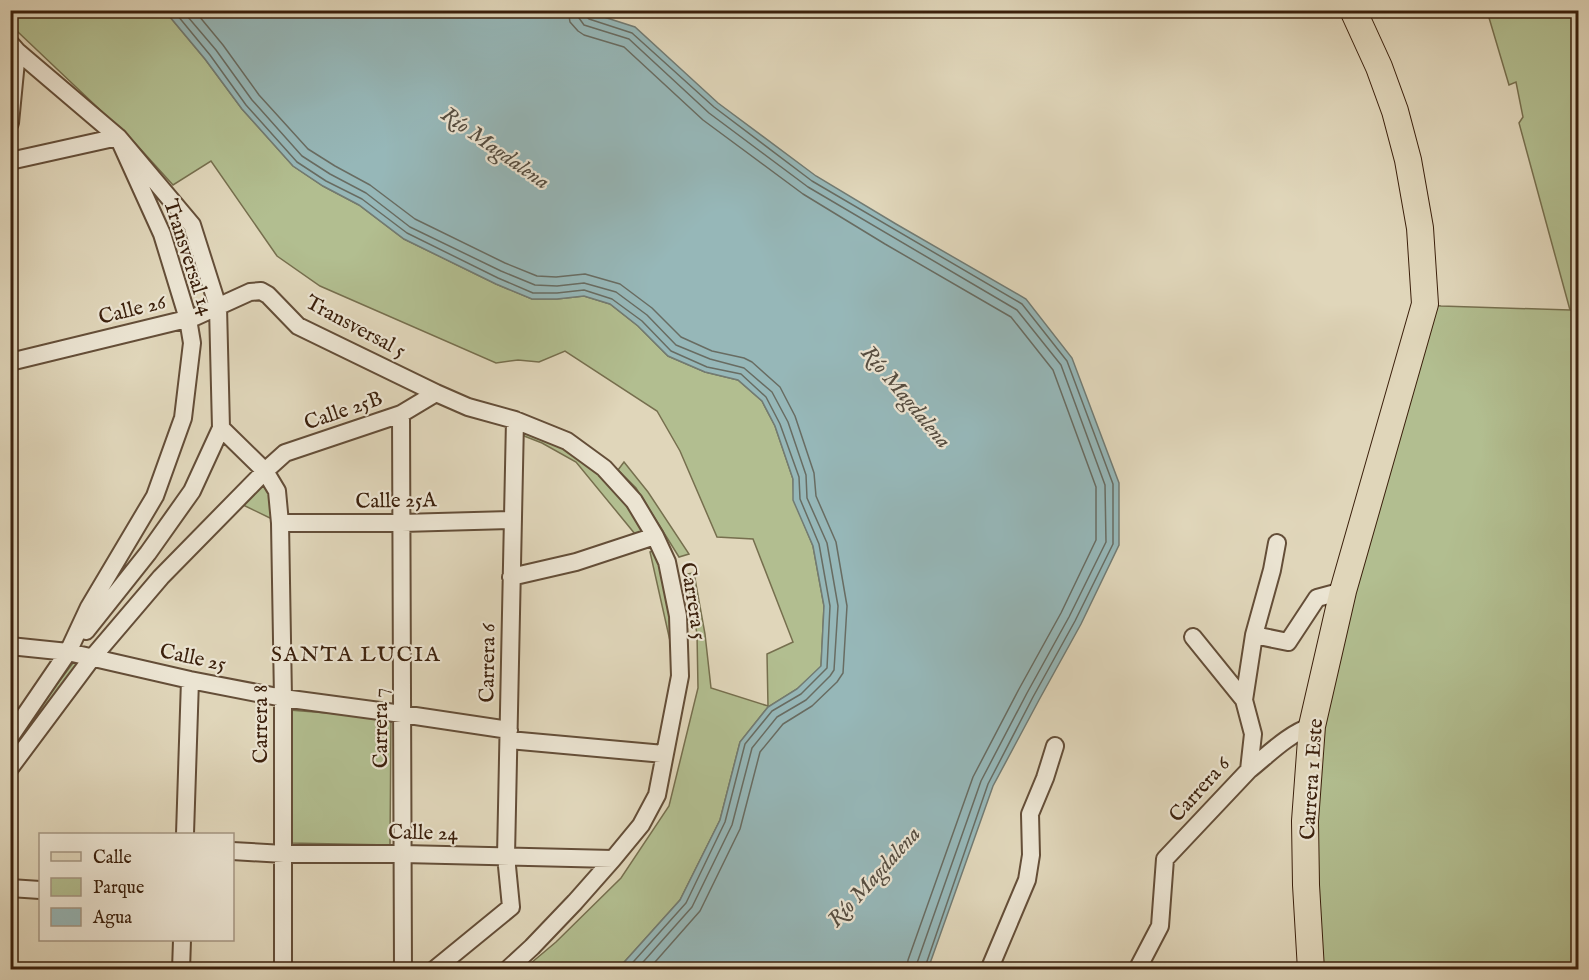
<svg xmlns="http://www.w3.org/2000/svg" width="1589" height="980" viewBox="0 0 1589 980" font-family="'IM FELL English',serif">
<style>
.green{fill:#b2be90;stroke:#766f4e;stroke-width:1.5}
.water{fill:#96b7b8;stroke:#727b73;stroke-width:1.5}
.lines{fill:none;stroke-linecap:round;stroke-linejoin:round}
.shore{stroke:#686c62;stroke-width:1.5}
.minor-casing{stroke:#644e38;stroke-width:20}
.primary-casing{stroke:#3b200c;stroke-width:28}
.minor{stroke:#ebe4d2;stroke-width:16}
.primary{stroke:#e0d6ba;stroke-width:26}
.labels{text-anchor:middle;stroke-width:4.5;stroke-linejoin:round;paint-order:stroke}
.street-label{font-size:21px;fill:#3b200c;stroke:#ebe4d2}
.water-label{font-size:22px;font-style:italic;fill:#564d40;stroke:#ebe4d2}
.neighbourhood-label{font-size:22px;letter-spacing:1.5px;fill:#3b200c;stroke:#ebe4d2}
</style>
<rect width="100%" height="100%" fill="#e0d6ba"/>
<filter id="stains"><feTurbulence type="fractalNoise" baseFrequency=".00333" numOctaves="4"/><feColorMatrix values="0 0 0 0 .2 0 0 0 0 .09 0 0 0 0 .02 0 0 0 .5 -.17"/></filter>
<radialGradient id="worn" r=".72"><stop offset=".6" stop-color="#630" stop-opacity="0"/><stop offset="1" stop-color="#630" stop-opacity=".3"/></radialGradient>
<path class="green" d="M 10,11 L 165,11 L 205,59 L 242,109 L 293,166 L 323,186 L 359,205 L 404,239 L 496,284 L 532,299 L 557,299 L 584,296 L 610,304 L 638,326 L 668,356 L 705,372 L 738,380 L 762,401 L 775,426 L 793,479 L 794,500 L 813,546 L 824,606 L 821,667 L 797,689 L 768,707 L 740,742 L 720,820 L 680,900 L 618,969 L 524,969 L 556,942 L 621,878 L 669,806 L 698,688 L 697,634 L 687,574 L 694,573 L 705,634 L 711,688 L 768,706 L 767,654 L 793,642 L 753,539 L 717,537 L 680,451 L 657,411 L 565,351 L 539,362 L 518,360 L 496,363 L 320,286 L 277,256 L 211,161 L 173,185 L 135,143 L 18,32 L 11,23 Z
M 1487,11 L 1578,11 L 1578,969 L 1311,970 L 1309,770 L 1425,304 L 1441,306 L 1570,310 L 1519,123 L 1523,117 L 1516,82 L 1509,85 Z
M 525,428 L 565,446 L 601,475 L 651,536 L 640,540 L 576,462 L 542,443 L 524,436 Z
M 624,462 L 648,492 L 689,554 L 679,557 L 636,488 L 618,470 Z
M 259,483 L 266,486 L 273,494 L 272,519 L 239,503 Z
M 661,547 L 675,594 L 677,672 L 650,552 Z
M 76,659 L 85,662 L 11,761 L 10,746 Z
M 289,710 L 391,718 L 390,845 L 289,843 Z"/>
<path class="water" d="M 582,10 L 635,27 L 718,103 L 816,176 L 896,224 L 1026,299 L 1072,358 L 1119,483 L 1119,545 L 1081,624 L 1039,700 L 993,786 L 928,969 L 618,969 L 680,900 L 720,820 L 740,742 L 768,707 L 797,689 L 821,666 L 824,606 L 813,546 L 793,500 L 793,479 L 775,426 L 762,401 L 738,380 L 705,372 L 668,356 L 638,326 L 610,304 L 584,296 L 557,299 L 532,299 L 496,284 L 404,239 L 359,205 L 323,186 L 293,166 L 242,109 L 205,59 L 165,11 Z"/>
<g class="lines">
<path class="shore" d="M 173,10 L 210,55 L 246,105 L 297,162 L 326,181 L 362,199 L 407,233 L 498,278 L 533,293 L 557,293 L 584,290 L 612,299 L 642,321 L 671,351 L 707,367 L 741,374 L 766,397 L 780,424 L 799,477 L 800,499 L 819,544 L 830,606 L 827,668 L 801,694 L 772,711 L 745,744 L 725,822 L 686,903 L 626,970
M 182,10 L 216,50 L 252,100 L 302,156 L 330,174 L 366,193 L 410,227 L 501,271 L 535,285 L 557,286 L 584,283 L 616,292 L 647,315 L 676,345 L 710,359 L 744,368 L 772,392 L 788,422 L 806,475 L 807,498 L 827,543 L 838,606 L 834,670 L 830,676 L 806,700 L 777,717 L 752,748 L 732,825 L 692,907 L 636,970
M 194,10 L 223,45 L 259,95 L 308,149 L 335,166 L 370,185 L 415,219 L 505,263 L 537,276 L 556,277 L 585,274 L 620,284 L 652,308 L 681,337 L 712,351 L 744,358 L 752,362 L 780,387 L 795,416 L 814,473 L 816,496 L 836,542 L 847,606 L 843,673 L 837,682 L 812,706 L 783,724 L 760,752 L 740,829 L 700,911 L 648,970
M 568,10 L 570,22 L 578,31 L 584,35 L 624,47 L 703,120 L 803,194 L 885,244 L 1011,317 L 1053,370 L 1096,487 L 1096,540 L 1061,613 L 1019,689 L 973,777 L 908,960 L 907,970
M 577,10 L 579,18 L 584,25 L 629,39 L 709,113 L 808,187 L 1017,310 L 1061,365 L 1105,485 L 1106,542 L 1069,617 L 1027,693 L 981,781 L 917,963 L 916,970
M 585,10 L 585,15 L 589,19 L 632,33 L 714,107 L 812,181 L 1022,304 L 1067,361 L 1113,484 L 1113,544 L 1075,621 L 1033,697 L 988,784 L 924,970"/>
<g class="minor-casing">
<path id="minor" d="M 10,43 L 17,51 L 118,137 L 162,234 L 188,319 L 192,343 L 183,418 L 155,496 L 89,607 L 68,652 L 10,737
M 10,123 L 17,51
M 10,161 L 118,137 L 192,225 L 218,307 L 221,428 L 192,491 L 148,553 L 86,631
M 10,362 L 195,317 L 250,292 L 261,291 L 268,295 L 298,326 L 436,393 L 468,407 L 515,420 L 567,441 L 604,468 L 634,501 L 655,536 L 667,562 L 678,616 L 680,676 L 657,795 L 641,825 L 613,859 L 575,902 L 532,947 L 507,970
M 401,414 L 403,970
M 221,428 L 265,471 L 277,491 L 280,523 L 283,698 L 283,970
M 280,523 L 402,523 L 513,520
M 511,577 L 576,562 L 655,536
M 1254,635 L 1288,642 L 1317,598 L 1343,591
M 1193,637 L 1244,700
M 10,646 L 68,652 L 190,680 L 283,698 L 402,714 L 509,730
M 509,740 L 664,754
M 10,768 L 92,658 L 161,577 L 265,471 L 285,453 L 401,414 L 436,393
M 1249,770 C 1269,754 1288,734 1312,726
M 185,834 L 190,680
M 232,851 L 284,854 L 403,854 L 613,859
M 10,888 L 40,890
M 181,970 L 182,940
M 434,970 L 511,907 L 506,856 L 515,420
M 989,970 L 1027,880 L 1031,855 L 1030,814 L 1045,778 L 1055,746
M 1137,970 L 1160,926 L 1165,859 L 1249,770 L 1253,734 L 1244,700 L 1254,635 L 1272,570 L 1277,543"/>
</g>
<g class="primary-casing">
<path id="primary" d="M 1311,970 L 1306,885 L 1305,821 L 1312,726 L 1343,591 L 1425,304 L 1420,228 L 1408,160 L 1395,111 L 1379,67 L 1353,10"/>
</g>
<use href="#minor" class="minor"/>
<use href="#primary" class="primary"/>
</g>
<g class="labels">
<g class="street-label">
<text transform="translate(189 257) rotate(72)" y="7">Transversal 14</text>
<text transform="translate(132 309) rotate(-14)" y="7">Calle 26</text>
<text transform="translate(356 326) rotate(28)" y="7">Transversal 5</text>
<text transform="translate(343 410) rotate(-19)" y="7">Calle 25B</text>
<text transform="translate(396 500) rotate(-1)" y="7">Calle 25A</text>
<text transform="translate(694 601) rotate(81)" y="7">Carrera 5</text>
<text transform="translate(193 657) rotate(12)" y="7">Calle 25</text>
<text transform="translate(487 663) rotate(-89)" y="7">Carrera 6</text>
<text transform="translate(260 724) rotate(-90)" y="7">Carrera 8</text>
<text transform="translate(380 728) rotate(-90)" y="7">Carrera 7</text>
<text transform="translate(1311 779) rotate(-86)" y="7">Carrera 1 Este</text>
<text transform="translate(1199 789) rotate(-48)" y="7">Carrera 6</text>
<text transform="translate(423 832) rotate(1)" y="7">Calle 24</text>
</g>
<g class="water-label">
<text transform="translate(496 147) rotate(35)" y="8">Río Magdalena</text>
<text transform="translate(907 396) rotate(50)" y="8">Río Magdalena</text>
<text transform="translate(873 876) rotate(-48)" y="8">Río Magdalena</text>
</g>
<g class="neighbourhood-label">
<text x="356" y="661">SANTA LUCIA</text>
</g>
</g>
<rect width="1589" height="980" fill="none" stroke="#e0d6ba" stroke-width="36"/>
<rect x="12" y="12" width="1565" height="956" fill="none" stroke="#3b200c" stroke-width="3"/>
<rect x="18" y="18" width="1553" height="944" fill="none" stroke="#3b200c" stroke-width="1.5"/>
<rect x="39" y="833" width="195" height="108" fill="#ebe4d2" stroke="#a59683" stroke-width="1.5"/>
<rect x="51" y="852" width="30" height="9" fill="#e0d6ba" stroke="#a59683" stroke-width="1.5"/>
<text x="93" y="863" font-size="18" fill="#3b200c">Calle</text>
<rect x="51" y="878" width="30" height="18" fill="#b2be90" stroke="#a59683" stroke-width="1.5"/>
<text x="93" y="893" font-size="18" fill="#3b200c">Parque</text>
<rect x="51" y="908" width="30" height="18" fill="#96b7b8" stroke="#a59683" stroke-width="1.5"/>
<text x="93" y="923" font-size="18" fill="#3b200c">Agua</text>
<rect width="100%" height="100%" filter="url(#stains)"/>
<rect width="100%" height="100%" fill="url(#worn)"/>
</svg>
